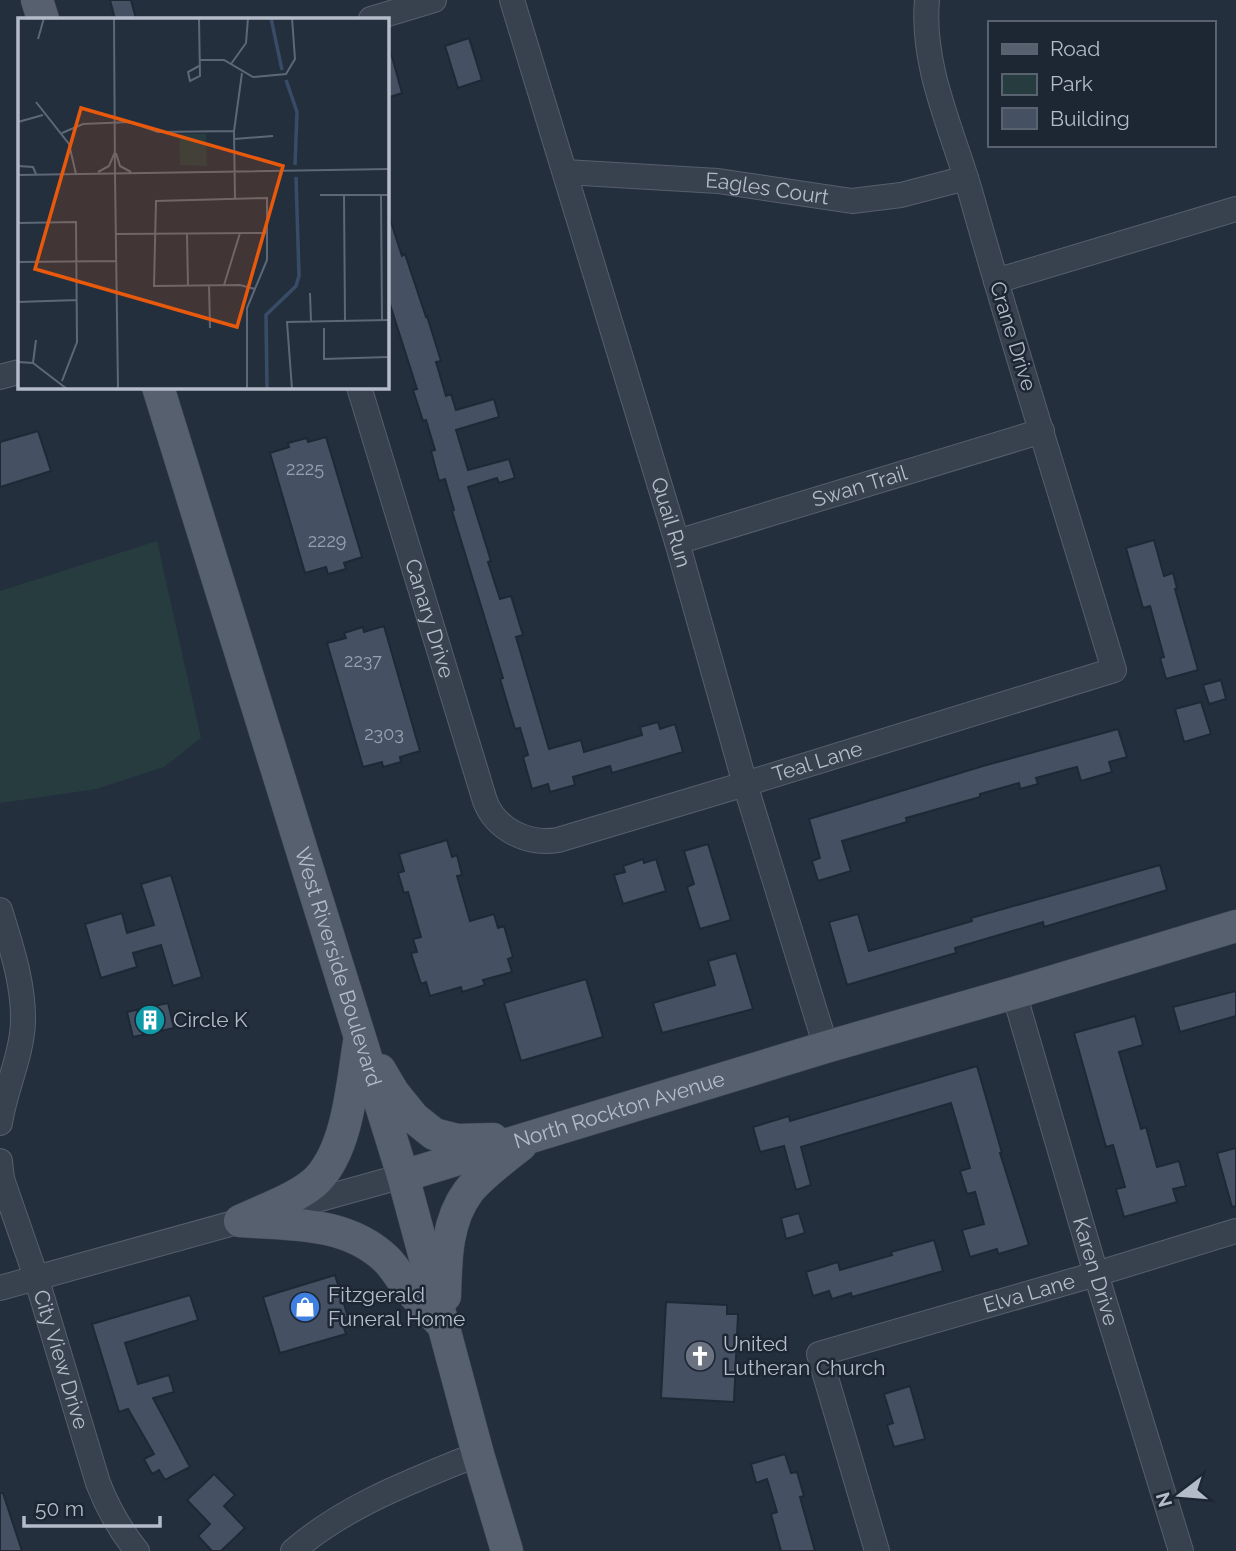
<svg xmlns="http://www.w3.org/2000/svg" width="1236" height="1551" viewBox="0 0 1236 1551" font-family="Raleway,sans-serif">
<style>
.green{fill:#263c3f}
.building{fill:#455162;stroke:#1f2835;stroke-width:2}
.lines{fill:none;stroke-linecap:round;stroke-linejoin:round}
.minor-casing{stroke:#565f6c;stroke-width:26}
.major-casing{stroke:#414a57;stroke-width:33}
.minor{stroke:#38414e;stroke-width:24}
.major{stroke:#56606e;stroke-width:32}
.labels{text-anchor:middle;stroke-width:5;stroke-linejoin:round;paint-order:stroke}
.number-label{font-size:18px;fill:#98a1af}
.street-label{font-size:21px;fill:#b4bcc9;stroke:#1d2633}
.poi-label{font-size:21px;fill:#b4bcc9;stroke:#1d2633;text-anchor:start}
.inset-river{fill:none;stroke:#394c67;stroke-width:3.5}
.inset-road{fill:none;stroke:#5e6776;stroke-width:2}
.view{fill:#e8590c;fill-opacity:0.15;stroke:#e8590c;stroke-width:3.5}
.inset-edge{fill:none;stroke:#b4bcc9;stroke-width:3.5}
</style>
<rect width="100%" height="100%" fill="#242f3e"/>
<path class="green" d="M 157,541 L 201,738 L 164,767 L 96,789 L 0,803 L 0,591 Z"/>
<path class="building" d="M 110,0 L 131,0 L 136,19 L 115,19 Z
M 469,38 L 482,80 L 458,88 L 445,46 Z
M 391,53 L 402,93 L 387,98 L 387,54 Z
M 387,219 L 390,219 L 402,256 L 405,254 L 426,317 L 427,316 L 441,361 L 436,362 L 446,396 L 451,394 L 456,410 L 494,399 L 499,417 L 456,430 L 468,470 L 509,459 L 515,478 L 499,483 L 497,478 L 468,487 L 491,561 L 488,562 L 500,599 L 511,596 L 523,635 L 516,637 L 549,749 L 581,740 L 584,752 L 642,735 L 640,727 L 658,722 L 660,729 L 675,724 L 683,752 L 612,773 L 610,766 L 573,777 L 575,785 L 550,792 L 548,784 L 532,789 L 523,757 L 528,755 L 520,728 L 515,729 L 500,679 L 503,678 L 452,511 L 454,510 L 445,479 L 439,481 L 431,451 L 435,450 L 426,420 L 423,421 L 413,390 L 417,389 L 387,295 Z
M 38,431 L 51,471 L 0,487 L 0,442 Z
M 326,437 L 362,557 L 344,563 L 346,569 L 328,574 L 326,567 L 305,573 L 270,453 L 289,447 L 288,443 L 307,438 L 308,442 Z
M 1154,540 L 1164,576 L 1173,573 L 1177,588 L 1175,589 L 1198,670 L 1166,679 L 1160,658 L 1164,657 L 1150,606 L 1143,608 L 1126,548 Z
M 384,626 L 420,751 L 400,757 L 401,762 L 383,767 L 382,762 L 363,767 L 327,643 L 346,638 L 344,633 L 363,627 L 364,632 Z
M 1221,680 L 1226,699 L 1209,704 L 1203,685 Z
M 1201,702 L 1211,734 L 1184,742 L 1175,709 Z
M 1118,729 L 1127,757 L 1109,762 L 1112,772 L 1081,781 L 1077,767 L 1065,770 L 1036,778 L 1038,784 L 1020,789 L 1019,783 L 980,794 L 980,797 L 906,818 L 907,822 L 842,841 L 851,871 L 818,881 L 812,861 L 820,858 L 809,819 L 983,766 Z
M 447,840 L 452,857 L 457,855 L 462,875 L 457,876 L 470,921 L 494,914 L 498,928 L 504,926 L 513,957 L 508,959 L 512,972 L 483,980 L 485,985 L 462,992 L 461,987 L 430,996 L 426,982 L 421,984 L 411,953 L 417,952 L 413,939 L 421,937 L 408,892 L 404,893 L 398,873 L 404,871 L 399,854 Z
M 708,844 L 731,920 L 700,929 L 687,887 L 694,884 L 684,851 Z
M 643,859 L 644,863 L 656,859 L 666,891 L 623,904 L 614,875 L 625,872 L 623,866 Z
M 1160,865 L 1167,890 L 1044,927 L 1043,922 L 955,948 L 956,953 L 847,985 L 829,922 L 858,914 L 869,951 L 972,921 L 971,918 Z
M 171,875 L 202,977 L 173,986 L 161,945 L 133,953 L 137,967 L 101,978 L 85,924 L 122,913 L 127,933 L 154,925 L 141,884 Z
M 736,953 L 753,1009 L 662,1033 L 653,1003 L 715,985 L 708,961 Z
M 586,979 L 603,1037 L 521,1061 L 504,1003 Z
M 1236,991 L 1236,1016 L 1180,1032 L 1173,1007 Z
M 168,1003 L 174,1028 L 133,1037 L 127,1012 Z
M 1135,1016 L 1143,1045 L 1119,1052 L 1141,1129 L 1146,1127 L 1157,1167 L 1179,1161 L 1186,1186 L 1173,1189 L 1177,1202 L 1124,1217 L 1116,1189 L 1125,1187 L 1113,1145 L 1106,1147 L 1074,1033 Z
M 977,1066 L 1002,1153 L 1000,1153 L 1029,1245 L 998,1254 L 997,1249 L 970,1257 L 962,1230 L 984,1224 L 975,1192 L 967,1194 L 960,1171 L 970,1168 L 951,1103 L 801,1147 L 811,1185 L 796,1190 L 784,1146 L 760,1152 L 753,1127 L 789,1116 L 790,1121 Z
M 1236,1148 L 1236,1206 L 1232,1207 L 1217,1153 Z
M 799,1213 L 805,1233 L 786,1239 L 781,1218 Z
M 934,1240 L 943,1271 L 852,1297 L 851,1293 L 832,1299 L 829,1291 L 813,1296 L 806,1272 L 838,1262 L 840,1270 L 892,1255 L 891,1252 Z
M 335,1275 L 348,1317 L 341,1319 L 346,1334 L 280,1353 L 263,1297 Z
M 190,1295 L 198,1320 L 125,1343 L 138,1384 L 169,1375 L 174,1392 L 153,1398 L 190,1467 L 165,1480 L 159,1470 L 152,1474 L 144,1459 L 154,1454 L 128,1409 L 119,1412 L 92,1324 Z
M 666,1302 L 727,1305 L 727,1314 L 738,1314 L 734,1402 L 661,1398 Z
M 910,1386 L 925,1439 L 894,1447 L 887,1425 L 893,1423 L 884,1394 Z
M 785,1454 L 791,1473 L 797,1472 L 804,1496 L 800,1497 L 815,1551 L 781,1551 L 771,1514 L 777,1512 L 767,1479 L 756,1483 L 751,1464 Z
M 214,1474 L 235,1495 L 224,1506 L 245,1528 L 221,1551 L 212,1551 L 198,1536 L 210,1524 L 187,1500 Z
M 0,1493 L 3,1493 L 22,1551 L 0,1551 Z"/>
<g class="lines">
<g class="minor-casing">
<g id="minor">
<path id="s1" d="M 512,0 L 677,542 L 745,784 L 826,1047"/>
<path d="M 371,19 L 434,0"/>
<path id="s2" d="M 565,172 L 718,181 L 852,201 L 901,195 L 966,178"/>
<path d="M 996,281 L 1236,209"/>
<path d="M 0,377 L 19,372"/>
<path id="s3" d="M 359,387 L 485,801 C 496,830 528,845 558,840 L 745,784 L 1114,670 C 1066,510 1015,351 970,191 C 952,129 921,66 927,0"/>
<path id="s4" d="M 677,542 L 1042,431"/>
<path d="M 0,910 C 11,946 24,984 23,1022 C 22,1055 5,1090 0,1123"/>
<path id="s5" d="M 1014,993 L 1096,1274 L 1181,1551"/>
<path id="s6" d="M 0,1161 L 2,1179 L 36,1277 L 98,1483 C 108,1509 120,1530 137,1551"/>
<path d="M 0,1288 L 403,1176"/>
<path d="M 293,1551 C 346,1505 414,1480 478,1454"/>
<path id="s7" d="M 877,1551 L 819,1354 L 1096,1274 L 1236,1231"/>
</g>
</g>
<g class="major-casing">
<g id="major">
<path d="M 37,0 L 43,19"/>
<path id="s8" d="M 158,387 L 403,1176 L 478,1454 L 507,1551"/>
<path d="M 380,1070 L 393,1092 L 414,1118 L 434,1134 L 457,1140 L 493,1139"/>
<path id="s9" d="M 403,1176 L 826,1047 L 1014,993 L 1236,926"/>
<path d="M 242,1220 C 263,1210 302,1196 318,1179 C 348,1147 352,1085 359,1042"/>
<path d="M 240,1221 C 292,1225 347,1221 387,1260 C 395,1268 400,1278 407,1286 C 417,1299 429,1310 440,1322"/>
<path d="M 445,1296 C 446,1260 446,1222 468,1192 C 479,1177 506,1157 521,1145"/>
</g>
</g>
<use href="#minor" class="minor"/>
<use href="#major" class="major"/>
</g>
<defs>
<g id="building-disc" transform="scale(1.575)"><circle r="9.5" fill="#0f9aa8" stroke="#1d2633"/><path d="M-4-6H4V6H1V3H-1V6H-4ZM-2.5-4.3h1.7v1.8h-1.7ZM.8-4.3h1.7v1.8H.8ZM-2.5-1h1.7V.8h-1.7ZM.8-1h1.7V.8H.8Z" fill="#fff"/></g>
<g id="shop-disc" transform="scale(1.575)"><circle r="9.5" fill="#3f7fe0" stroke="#1d2633"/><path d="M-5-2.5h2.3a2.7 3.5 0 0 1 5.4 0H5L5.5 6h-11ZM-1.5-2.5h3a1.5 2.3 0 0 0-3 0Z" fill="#fff"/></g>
<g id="church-disc" transform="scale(1.575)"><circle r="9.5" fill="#6b7280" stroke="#1d2633"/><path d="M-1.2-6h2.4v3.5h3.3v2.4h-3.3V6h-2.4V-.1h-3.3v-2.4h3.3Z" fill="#fff"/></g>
</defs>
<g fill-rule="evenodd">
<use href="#building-disc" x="150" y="1020"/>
<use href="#shop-disc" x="305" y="1307"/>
<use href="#church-disc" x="700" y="1356"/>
</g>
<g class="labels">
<g class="number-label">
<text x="305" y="475">2225</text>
<text x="327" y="547">2229</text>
<text x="363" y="667">2237</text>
<text x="384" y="740">2303</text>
</g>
<g class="street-label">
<text dy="7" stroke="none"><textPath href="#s2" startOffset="203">Eagles Court</textPath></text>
<text transform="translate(1013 336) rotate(73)" y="7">Crane Drive</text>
<text dy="7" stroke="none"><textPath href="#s4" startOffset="191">Swan Trail</textPath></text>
<text dy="7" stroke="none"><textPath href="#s1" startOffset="546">Quail Run</textPath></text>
<text dy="7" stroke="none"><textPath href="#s3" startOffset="242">Canary Drive</textPath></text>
<text dy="7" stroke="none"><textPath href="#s3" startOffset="793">Teal Lane</textPath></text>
<text dy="7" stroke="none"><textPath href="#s8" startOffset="607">West Riverside Boulevard</textPath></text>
<text dy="7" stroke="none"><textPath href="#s9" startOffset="226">North Rockton Avenue</textPath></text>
<text dy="7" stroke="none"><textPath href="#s5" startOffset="290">Karen Drive</textPath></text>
<text dy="7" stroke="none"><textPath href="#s7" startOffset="424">Elva Lane</textPath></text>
<text dy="7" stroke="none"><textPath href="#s6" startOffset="208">City View Drive</textPath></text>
</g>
<g class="poi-label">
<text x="173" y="1027">Circle K</text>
<text x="328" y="1302">Fitzgerald<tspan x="328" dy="24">Funeral Home</tspan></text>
<text x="723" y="1351">United<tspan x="723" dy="24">Lutheran Church</tspan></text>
</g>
</g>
<g transform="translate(18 18)">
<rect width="371" height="371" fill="#242f3e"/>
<path d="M 161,116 L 188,116 L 189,148 L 162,147 Z" fill="#263c3f"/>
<path class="inset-river" d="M 253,0 L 264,52M 268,62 L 279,94 L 277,147M 249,371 L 248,297 L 278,268 L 281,258 L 278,159"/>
<path class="inset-road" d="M 96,0 L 97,157M 181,0 L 182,58 L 172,63 L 170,54 L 181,48M 20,21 L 26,0M 181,42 L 206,42 L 235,59 L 268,56 L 277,41 L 274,0M 213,46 L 228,25 L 230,0M 18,84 L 51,126 L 58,156M 0,104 L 25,97M 44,115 L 65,106 L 112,104 L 140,114 L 216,113M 216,121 L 255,118M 98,135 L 102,148 L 113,154M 0,148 L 15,149 L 18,156M 80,154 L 91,148 L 97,134M 0,157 L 371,151M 97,157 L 100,371M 302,177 L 371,177M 326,177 L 327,302M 363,177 L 364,302M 217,180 L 216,113 L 224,55M 0,205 L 58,204 L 59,324 L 44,363M 98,216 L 249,215M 169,216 L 170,268M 0,244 L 98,243M 191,267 L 192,310M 206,267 L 222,215M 292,275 L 293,303M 0,284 L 59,282M 306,310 L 306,341 L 371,339M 0,344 L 15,345 L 49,371M 15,345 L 18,322M 229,371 L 229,290 L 249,242 L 249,180 L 138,183 L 136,268 L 222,267 L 237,271M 274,371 L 269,304 L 371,302"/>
<path class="view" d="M 63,90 L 265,148 L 219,309 L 17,251 Z"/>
<rect width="371" height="371" class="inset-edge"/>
</g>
<rect x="988" y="21" width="228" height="126" fill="#1d2633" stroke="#59626f" stroke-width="2"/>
<rect x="1002" y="44" width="35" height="10" fill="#56606e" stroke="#59626f" stroke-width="2"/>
<text x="1050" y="56" font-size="21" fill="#b4bcc9">Road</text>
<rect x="1002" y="74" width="35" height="21" fill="#263c3f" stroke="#59626f" stroke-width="2"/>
<text x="1050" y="91" font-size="21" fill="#b4bcc9">Park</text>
<rect x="1002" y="108" width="35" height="21" fill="#455162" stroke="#59626f" stroke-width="2"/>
<text x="1050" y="126" font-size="21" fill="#b4bcc9">Building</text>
<g transform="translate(1180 1495) rotate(254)" stroke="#1d2633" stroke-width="5" paint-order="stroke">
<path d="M0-5L12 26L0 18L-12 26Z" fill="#b4bcc9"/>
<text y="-10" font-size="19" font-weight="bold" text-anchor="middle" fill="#b4bcc9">N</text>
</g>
<path d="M24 1516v10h136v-10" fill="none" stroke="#b4bcc9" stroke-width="3.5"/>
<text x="35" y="1516" font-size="21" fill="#b4bcc9" stroke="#1d2633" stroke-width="5" paint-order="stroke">50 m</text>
</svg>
